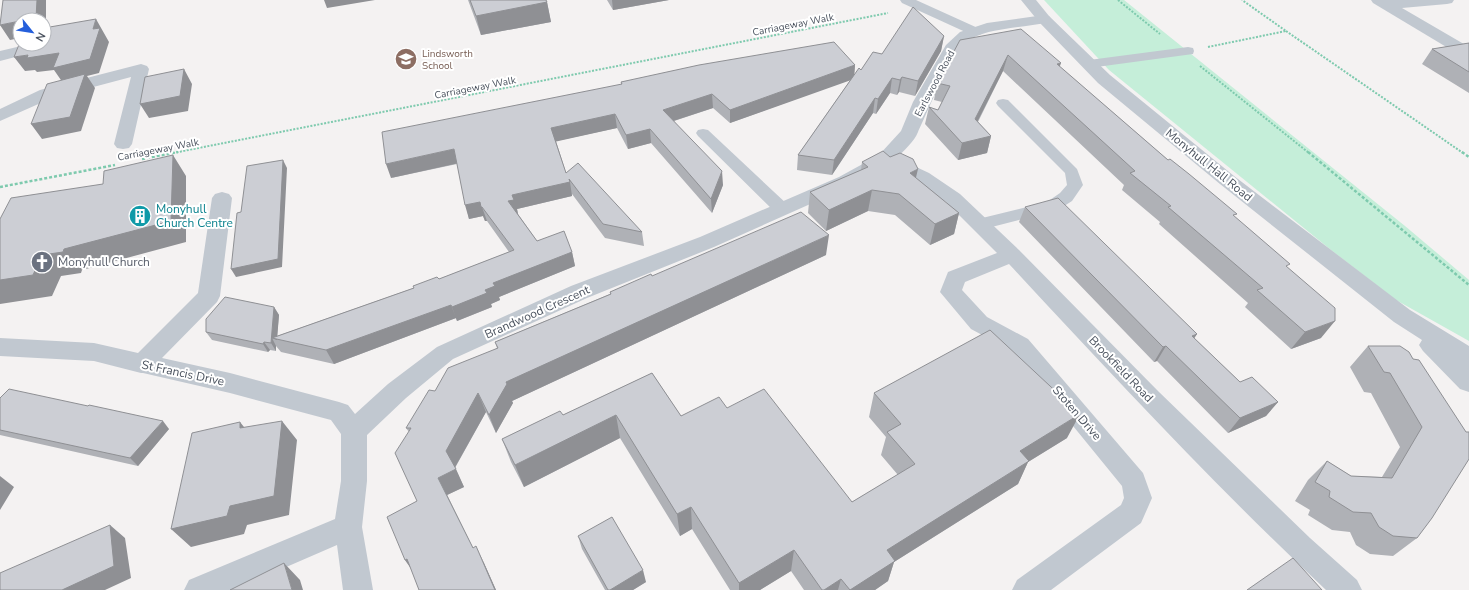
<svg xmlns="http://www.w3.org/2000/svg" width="1469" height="590" viewBox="0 0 1469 590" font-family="'Nunito Sans',sans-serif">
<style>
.green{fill:#c5eed9}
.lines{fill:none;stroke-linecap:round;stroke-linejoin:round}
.path-far1{stroke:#7ecaae;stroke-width:2;stroke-dasharray:2 1.5;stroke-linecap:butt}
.path{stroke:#7ecaae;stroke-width:2.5;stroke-dasharray:3 2;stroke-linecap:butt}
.service{fill:#c1c8d0;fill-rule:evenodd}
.minor{fill:#c1c8d0;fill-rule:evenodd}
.tertiary{fill:#c1c8d0;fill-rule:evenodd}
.wall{fill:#afb1b6}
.shaded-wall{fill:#8f9094}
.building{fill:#ccced4;stroke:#8f9094}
.labels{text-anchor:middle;stroke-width:4;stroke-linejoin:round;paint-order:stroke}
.far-street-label{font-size:10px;fill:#4b535f;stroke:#fff}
.far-education-label{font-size:10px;fill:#785e54;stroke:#fff;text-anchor:start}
.street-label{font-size:12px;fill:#4b535f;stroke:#fff}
.culture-label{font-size:12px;fill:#0d838f;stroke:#fff;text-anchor:start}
.worship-label{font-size:12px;fill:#5b616d;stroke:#fff;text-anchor:start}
</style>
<rect width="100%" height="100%" fill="#f4f2f2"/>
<path class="green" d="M 1044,0 L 1124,0 L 1405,226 L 1469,280 L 1469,341 L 1396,300 L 1331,250 L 1109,70 Z"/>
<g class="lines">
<path class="path-far1" d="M 1118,0 L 1160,34
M 1286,31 L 1463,153
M 1208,47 L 1286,31 L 1242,0
M 1200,66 L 1309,153
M 173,153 L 888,13"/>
<path class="path" d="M 1308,152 L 1469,285
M 1462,152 L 1469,157
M 142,159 L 178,152
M 0,187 L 115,165"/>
<path class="service" d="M 900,0 L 916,0 L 980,29 L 982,32 L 980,35 L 972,35 L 902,3 Z
M 1188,47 L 1193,48 L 1194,51 L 1193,54 L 1089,68 L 1084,67 L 1082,64 L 1084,61 L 1089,60 Z
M 1003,99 L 1008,100 L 1077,169 L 1083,185 L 1072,201 L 1058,210 L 980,230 L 974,228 L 972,224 L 974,220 L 1047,202 L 1060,193 L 1067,185 L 1065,173 L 998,106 L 996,103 L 998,100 Z
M 703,129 L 708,130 L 788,205 L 790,209 L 788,213 L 782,214 L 776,213 L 698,136 L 696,133 L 698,130 Z"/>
<path class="minor" d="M 1371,0 L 1454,0 L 1452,3 L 1447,4 L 1402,8 L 1469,47 L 1469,59 L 1463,57 L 1373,3 Z
M 1044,15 L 1049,16 L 1051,19 L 1049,22 C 1024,28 996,27 972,38 C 953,46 928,112 918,132 C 914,142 904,150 897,158 L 929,173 L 960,194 L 1019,250 L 1159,392 L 1310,538 L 1357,580 L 1362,590 L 1326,590 C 1215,486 1112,375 1009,264 L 965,282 L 962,290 L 987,317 L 1028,339 L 1143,473 L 1152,498 L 1141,523 L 1051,590 L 1012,590 L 1017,580 L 1121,505 L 1124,498 L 1122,486 L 1012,351 L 971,329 L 940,292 L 948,272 L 997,253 L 946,202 L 915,181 L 886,167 L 853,185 L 714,247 L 587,298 L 453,359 L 406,398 L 367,435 L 367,481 L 362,527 L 373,590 L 343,590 L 337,545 L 233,590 L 184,590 L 189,580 L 335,519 L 341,481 L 341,434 L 331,420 L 230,393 L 143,373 L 141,373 L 94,361 L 0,356 L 0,338 L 94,343 L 138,353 L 198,293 L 212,198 L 215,194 L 222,192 L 229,194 L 232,198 L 220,296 L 217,302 L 162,358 L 230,373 L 339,402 L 348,405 L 355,414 L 388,384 L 437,347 L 571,286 L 700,237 L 839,177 L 879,155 L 901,131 L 913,102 L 946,45 L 960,32 L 987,23 Z
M 17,47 L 23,49 L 25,52 L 23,55 L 0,61 L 0,51 Z
M 141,64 L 147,66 L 149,69 L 132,144 L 129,148 L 123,149 L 117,148 L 114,144 L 131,77 L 52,98 L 0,121 L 0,109 L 40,90 Z"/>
<path class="tertiary" d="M 1021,0 L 1036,0 L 1049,16 L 1110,75 L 1234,176 L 1410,310 L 1469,346 L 1469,392 L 1460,389 L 1423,351 L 1419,345 L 1422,340 L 1394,322 L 1220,184 L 1098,83 L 1039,22 Z"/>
</g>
<path class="wall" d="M 468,0 L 546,0 L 547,2 L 551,22 L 481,35 Z
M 607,0 L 669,0 L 613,10 Z
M 1021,29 L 1060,67 L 1168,160 L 1235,217 L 1287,268 L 1321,338 L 1291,349 L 1245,307 L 1248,303 L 1159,224 L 1160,222 L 1122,190 L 1124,185 L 1003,71 L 978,122 L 991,136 L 987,153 L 958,160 L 925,124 L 929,107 L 938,110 L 942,102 L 934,100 L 937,83 Z
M 944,36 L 941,51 L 915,96 L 899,92 L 897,95 L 890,93 L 876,114 L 873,113 L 832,175 L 797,170 L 798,155 L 851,79 L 730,123 L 713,108 L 674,121 L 723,185 L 712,213 L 651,143 L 628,149 L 617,128 L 556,141 L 566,173 L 642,232 L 644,246 L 605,238 L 572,194 L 572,196 L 517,209 L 518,214 L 537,241 L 572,252 L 575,266 L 499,297 L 500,300 L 491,304 L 492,307 L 457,321 L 456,318 L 334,364 L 281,352 L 276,346 L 276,351 L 270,350 L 268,352 L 212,340 L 206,332 L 274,307 L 279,315 L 277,336 L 439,279 L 509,252 L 487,221 L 485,221 L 483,216 L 469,219 L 457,164 L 391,178 L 621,84 L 621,82 L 855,65 L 854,75 L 882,54 Z
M 1469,43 L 1469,93 L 1422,64 L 1432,49 Z
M 862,162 L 916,178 L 959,213 L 954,234 L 930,245 L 895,215 L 868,211 L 826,231 L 808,213 L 810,192 L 861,170 Z
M 1025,207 L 1197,334 L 1194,338 L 1240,382 L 1278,402 L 1266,416 L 1228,433 L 1157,361 L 1154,362 L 1019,222 Z
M 826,255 L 512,401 L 513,403 L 496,433 L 486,412 L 455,468 L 464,487 L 447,495 L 473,548 L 484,563 L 496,590 L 419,590 L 411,568 L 405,560 L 417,501 L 409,432 L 406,428 L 435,391 L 497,348 L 495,342 L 610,294 L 610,292 L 652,276 Z
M 1368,346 L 1413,359 L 1466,432 L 1417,538 L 1393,556 L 1370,554 L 1356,545 L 1350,532 L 1332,530 L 1308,515 L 1310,510 L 1295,501 L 1308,480 L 1327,461 L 1351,476 L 1382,477 L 1400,447 L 1371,393 L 1364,392 L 1350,367 Z
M 652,373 L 681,416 L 727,408 L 852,502 L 898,475 L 881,455 L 886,437 L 869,417 L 874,393 L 1067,438 L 1028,462 L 1018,484 L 894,562 L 888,581 L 875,590 L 804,590 L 791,571 L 760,590 L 730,590 L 692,529 L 680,536 L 620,438 L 524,487 L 511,462 L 502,439 L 563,415 Z
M 0,398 L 169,429 L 138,466 L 0,435 Z
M 578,536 L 646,582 L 633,590 L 605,590 L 582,549 Z"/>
<path class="shaded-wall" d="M 37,0 L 46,0 L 46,32 L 44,32 L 44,20 L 27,20 Z
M 324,0 L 375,0 L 327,8 Z
M 612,0 L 669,0 L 613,10 Z
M 547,2 L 551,22 L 481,35 L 476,16 Z
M 96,19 L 109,42 L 99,73 L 87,76 L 95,88 L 81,131 L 42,139 L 31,124 L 63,83 L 54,70 L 37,72 L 35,70 L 25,71 L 14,57 L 28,55 L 59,53 L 93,29 Z
M 20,21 L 20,38 L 10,40 L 0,25 Z
M 944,36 L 941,51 L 915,96 L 918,81 Z
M 1008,55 L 1003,71 L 970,136 L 975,119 Z
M 1061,63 L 1055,80 L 1057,64 Z
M 855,65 L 854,79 L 730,123 L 730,110 Z
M 184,69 L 192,84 L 188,111 L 149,118 L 140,104 Z
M 902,77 L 899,92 L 897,95 L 900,80 Z
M 892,78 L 890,93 L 876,114 L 878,99 Z
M 712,94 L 713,108 L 664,124 L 663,110 Z
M 875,98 L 873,113 L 832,175 L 834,160 Z
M 615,114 L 617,128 L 554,142 L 551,128 Z
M 650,129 L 651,143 L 628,149 L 626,135 Z
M 991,136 L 987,153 L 958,160 L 962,143 Z
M 454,149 L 459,163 L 391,178 L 386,164 Z
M 173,155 L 186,176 L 186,242 L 82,270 L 81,273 L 61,276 L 52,296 L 0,304 L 0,280 L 42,255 L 64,249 Z
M 283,160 L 287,168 L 282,267 L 236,277 L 231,269 Z
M 918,169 L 913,190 L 910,173 Z
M 722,171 L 723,185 L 712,213 L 711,199 Z
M 570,182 L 572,196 L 517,209 L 518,214 L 512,215 L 508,201 L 512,195 Z
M 872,190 L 868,211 L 826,231 L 829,210 Z
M 480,202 L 482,207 L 487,221 L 485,221 L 483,216 L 469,219 L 465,205 Z
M 959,213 L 954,234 L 930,245 L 935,224 Z
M 829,235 L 826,255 L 512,401 L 513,403 L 496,433 L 489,415 L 506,382 Z
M 572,252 L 575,266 L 499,297 L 500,300 L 491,304 L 492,307 L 457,321 L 452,307 L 485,290 L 493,283 Z
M 451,305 L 456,318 L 334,364 L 326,350 Z
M 274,307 L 279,315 L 277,340 L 272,338 L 276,346 L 276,351 L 271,343 Z
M 1335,321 L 1321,338 L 1291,349 L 1305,332 Z
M 1197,334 L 1187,349 L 1192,336 Z
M 264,342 L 270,350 L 268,352 L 263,344 Z
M 1166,346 L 1157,361 L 1154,362 L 1163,347 Z
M 478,393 L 486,412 L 454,469 L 446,451 Z
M 1278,402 L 1266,416 L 1228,433 L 1240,418 Z
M 1080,414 L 1067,438 L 1028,462 L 1018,484 L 894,562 L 888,581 L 875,590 L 850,590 L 887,550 L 1020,451 Z
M 616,415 L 620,438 L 524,487 L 515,465 Z
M 163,421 L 169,429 L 138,466 L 130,458 Z
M 282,421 L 297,440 L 289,515 L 247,525 L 244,534 L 191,547 L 171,529 L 230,506 Z
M 240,422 L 256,442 L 240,428 Z
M 456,469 L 464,487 L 447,495 L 481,564 L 438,478 Z
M 0,476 L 14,487 L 0,510 Z
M 691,507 L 692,529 L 680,536 L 677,514 Z
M 110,525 L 125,538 L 131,578 L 105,590 L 62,590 Z
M 476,546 L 484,563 L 496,590 L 495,590 Z
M 794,550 L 791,571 L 760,590 L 739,590 L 739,583 Z
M 407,559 L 416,576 L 405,560 Z
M 284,563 L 300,580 L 303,590 L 292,590 Z
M 643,570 L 646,582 L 633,590 L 610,590 Z
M 841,579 L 838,590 L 824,590 Z"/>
<path class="building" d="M 3,0 L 37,0 L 36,18 L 27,20 L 20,20 L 20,21 L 0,25 Z
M 470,0 L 546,0 L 547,2 L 476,16 Z
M 913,7 L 944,36 L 918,81 L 902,77 L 900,80 L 892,78 L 878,99 L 875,98 L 834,160 L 798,155 L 859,68 L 861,70 L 873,52 L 882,54 Z
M 96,19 L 93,29 L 100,28 L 90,59 L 53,68 L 59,53 L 27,58 L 28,55 L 14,57 L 20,42 L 20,44 L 44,44 L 44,28 Z
M 1021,29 L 1061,63 L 1057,64 L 1168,160 L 1170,159 L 1189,174 L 1237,214 L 1233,215 L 1290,264 L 1286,266 L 1335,308 L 1335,321 L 1305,332 L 1257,290 L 1263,288 L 1168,207 L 1171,206 L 1130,173 L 1135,171 L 1008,55 L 975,119 L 991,136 L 962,143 L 929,107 L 938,110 L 950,86 L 937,83 L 960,40 Z
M 834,42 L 855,65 L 730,110 L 712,94 L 663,110 L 722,171 L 711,199 L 650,129 L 626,135 L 615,114 L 551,128 L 566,173 L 578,163 L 642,232 L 603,224 L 569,179 L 570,182 L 512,195 L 514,200 L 508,201 L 537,241 L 564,231 L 572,252 L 493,283 L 495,286 L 485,290 L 487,293 L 452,307 L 451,305 L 326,350 L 272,338 L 414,288 L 413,286 L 437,277 L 439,279 L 514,250 L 482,207 L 481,207 L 480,202 L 465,205 L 454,149 L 386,164 L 382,132 L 622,84 L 621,82 L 699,65 Z
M 1469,43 L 1469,72 L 1432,49 Z
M 184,69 L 180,96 L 140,104 L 145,77 Z
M 85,74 L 70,117 L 31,124 L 47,84 Z
M 883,151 L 890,157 L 900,153 L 913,159 L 918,169 L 910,173 L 959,213 L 935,224 L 899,194 L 872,190 L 829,210 L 810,192 L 868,167 L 862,162 Z
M 173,155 L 171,221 L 64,249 L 63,252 L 42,255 L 33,275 L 0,280 L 0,219 L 11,198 L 103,184 L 104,171 Z
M 283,160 L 278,259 L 231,269 L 237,213 L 241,212 L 247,166 Z
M 1058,198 L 1197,334 L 1192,336 L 1240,382 L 1252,377 L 1278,402 L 1240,418 L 1166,346 L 1163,347 L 1025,207 Z
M 801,212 L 829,235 L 506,382 L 507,384 L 489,415 L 478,393 L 446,451 L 456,469 L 438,478 L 473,548 L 476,546 L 495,590 L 419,590 L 407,559 L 405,560 L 387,517 L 417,501 L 395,453 L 411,428 L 406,428 L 429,390 L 435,391 L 448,368 L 498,348 L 495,342 L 611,294 L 610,292 L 651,274 L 652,276 Z
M 225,297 L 274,307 L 271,343 L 264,342 L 263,344 L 206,332 L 206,319 Z
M 990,330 L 1080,414 L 1020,451 L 1029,461 L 887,550 L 895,561 L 850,590 L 841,579 L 824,590 L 822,590 L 794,550 L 739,583 L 691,507 L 677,514 L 616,415 L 515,465 L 502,439 L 560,411 L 563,415 L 652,373 L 681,416 L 719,397 L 727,408 L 764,389 L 852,502 L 915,464 L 887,432 L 901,424 L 874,393 Z
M 1368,346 L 1400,346 L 1409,352 L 1413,359 L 1419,360 L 1466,432 L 1469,432 L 1469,459 L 1432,518 L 1417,538 L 1393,536 L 1379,527 L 1371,513 L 1353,512 L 1329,497 L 1330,491 L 1315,482 L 1327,461 L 1351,476 L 1392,478 L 1422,427 L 1390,373 L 1384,372 Z
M 9,389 L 88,406 L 89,405 L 163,421 L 130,458 L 0,430 L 0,398 Z
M 282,421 L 274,496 L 230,506 L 227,516 L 171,529 L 192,433 L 240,422 L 240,428 Z
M 612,517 L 643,570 L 610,590 L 608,590 L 578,536 Z
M 110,525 L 114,566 L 62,590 L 0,590 L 0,573 Z
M 1293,558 L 1322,590 L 1247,590 Z
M 284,563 L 292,590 L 230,590 Z"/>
<defs>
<g id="school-disc" transform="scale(1.15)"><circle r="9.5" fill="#8d6e63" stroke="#fff"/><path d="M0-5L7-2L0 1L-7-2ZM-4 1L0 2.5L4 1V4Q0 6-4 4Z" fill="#fff"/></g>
<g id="building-disc" transform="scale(1.15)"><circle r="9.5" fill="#0f9aa8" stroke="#fff"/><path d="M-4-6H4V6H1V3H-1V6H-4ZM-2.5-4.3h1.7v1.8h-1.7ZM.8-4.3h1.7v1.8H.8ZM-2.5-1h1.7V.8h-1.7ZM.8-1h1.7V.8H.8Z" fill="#fff"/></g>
<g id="church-disc" transform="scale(1.15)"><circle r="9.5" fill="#6b7280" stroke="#fff"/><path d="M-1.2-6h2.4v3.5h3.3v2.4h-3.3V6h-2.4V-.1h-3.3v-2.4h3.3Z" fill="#fff"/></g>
</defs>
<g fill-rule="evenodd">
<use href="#school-disc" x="406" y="59"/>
<use href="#building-disc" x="140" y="216"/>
<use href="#church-disc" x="42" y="262"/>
</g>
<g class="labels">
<g class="far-street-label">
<text transform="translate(793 24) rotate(-11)" y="4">Carriageway Walk</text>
<text transform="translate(934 83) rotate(-62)" y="4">Earlswood Road</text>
<text transform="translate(475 87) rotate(-11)" y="4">Carriageway Walk</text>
<text transform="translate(158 149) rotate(-11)" y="4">Carriageway Walk</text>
</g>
<g class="far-education-label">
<text x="422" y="57">Lindsworth<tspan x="422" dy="12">School</tspan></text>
</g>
<g class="street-label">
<text transform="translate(1209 165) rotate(39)" y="4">Monyhull Hall Road</text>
<text transform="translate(537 312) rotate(-24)" y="4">Brandwood Crescent</text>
<text transform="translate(1121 369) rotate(46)" y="4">Brookfield Road</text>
<text transform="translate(183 373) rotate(12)" y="4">St Francis Drive</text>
<text transform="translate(1077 413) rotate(49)" y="4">Stoten Drive</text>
</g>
<g class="culture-label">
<text x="156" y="213">Monyhull<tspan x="156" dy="14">Church Centre</tspan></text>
</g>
<g class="worship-label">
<text x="58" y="266">Monyhull Church</text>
</g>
</g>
<g transform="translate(32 32) rotate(120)"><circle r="19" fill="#ffffff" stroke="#b7babf"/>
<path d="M0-3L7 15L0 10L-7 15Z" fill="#255fdb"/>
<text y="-6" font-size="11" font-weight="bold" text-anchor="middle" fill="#4b535f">N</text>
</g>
</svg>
